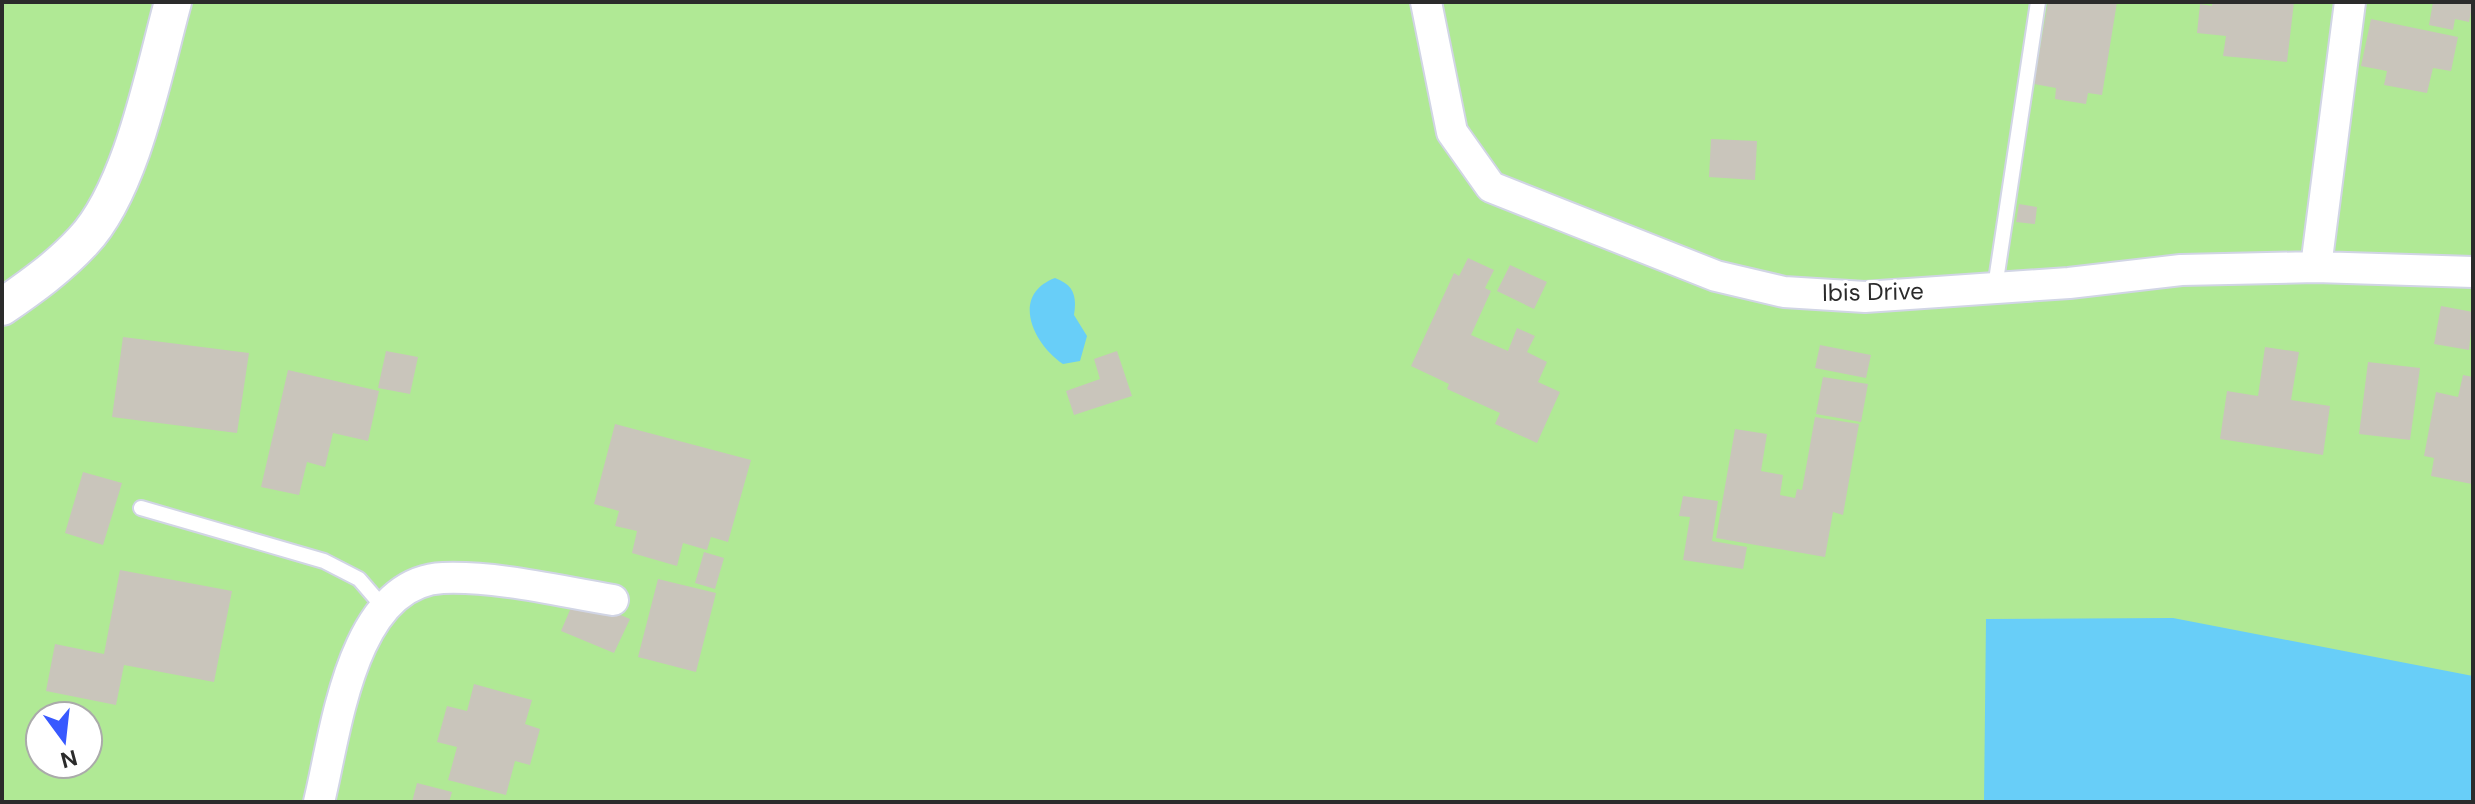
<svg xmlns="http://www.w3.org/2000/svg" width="2475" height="804" viewBox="0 0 2475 804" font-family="'DM Sans',sans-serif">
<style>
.green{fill:#b0e995;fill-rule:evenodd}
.water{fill:#68cef8}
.building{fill:#c9c5bb}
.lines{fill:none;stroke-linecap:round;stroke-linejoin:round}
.service-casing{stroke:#d1d5e5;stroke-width:18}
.minor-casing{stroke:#d1d5e5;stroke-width:34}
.tertiary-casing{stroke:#d1d5e5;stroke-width:40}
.service{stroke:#fff;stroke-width:14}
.minor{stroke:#fff;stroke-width:30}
.tertiary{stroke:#fff;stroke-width:36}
.labels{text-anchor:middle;stroke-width:6;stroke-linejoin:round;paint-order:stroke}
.street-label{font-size:24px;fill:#2b2b2b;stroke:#fff}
</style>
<rect width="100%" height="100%" fill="#eee7dc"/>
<path class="green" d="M 2,2 L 2473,2 L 2473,802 L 2,802 ZM 40,716 L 88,716 L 88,764 L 40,764 Z"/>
<path class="water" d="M 1055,278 C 1074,285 1077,296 1074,315 L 1087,336 L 1080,361 L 1063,364 C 1033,344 1010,295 1055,278 Z
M 2173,618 L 2473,676 L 2473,802 L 1984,802 L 1986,619 Z"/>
<path class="building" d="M 2048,2 L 2117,2 L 2102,95 L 2088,93 L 2086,104 L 2055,99 L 2056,88 L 2034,84 Z
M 2212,2 L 2294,2 L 2287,62 L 2223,56 L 2226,36 L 2197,33 L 2200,4 L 2212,6 Z
M 2433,2 L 2473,2 L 2469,22 L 2455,19 L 2453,30 L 2429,25 Z
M 2371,19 L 2458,37 L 2451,71 L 2433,68 L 2427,93 L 2384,85 L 2387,71 L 2361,66 Z
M 1711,139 L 1757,141 L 1755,180 L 1709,177 Z
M 2019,204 L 2037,207 L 2035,224 L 2016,222 Z
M 1468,258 L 1494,270 L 1485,288 L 1491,291 L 1471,335 L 1508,351 L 1517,328 L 1535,336 L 1527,352 L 1547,362 L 1538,382 L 1560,392 L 1537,443 L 1495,424 L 1500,413 L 1447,389 L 1449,384 L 1411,366 L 1454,273 L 1459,276 Z
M 1510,265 L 1547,282 L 1534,309 L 1497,291 Z
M 2441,306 L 2473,312 L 2469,350 L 2434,344 Z
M 123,337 L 249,353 L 237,433 L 112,417 Z
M 1820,345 L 1871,355 L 1866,378 L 1815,368 Z
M 2265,347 L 2299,352 L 2291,400 L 2330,406 L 2323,455 L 2220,439 L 2227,391 L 2258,396 Z
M 386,351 L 418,357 L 410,394 L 378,388 Z
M 1117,351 L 1132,396 L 1074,415 L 1066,391 L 1100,379 L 1094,359 Z
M 2368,362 L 2420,368 L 2410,440 L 2359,434 Z
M 288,370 L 379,391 L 368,441 L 333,433 L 325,467 L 307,462 L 299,495 L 261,487 Z
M 2463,375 L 2473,377 L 2472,484 L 2431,476 L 2434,458 L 2424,456 L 2436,392 L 2458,397 Z
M 1823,377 L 1868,384 L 1861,422 L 1816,414 Z
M 1815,417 L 1859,424 L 1843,515 L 1833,512 L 1825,557 L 1716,538 L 1735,429 L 1767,434 L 1761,471 L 1783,475 L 1780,495 L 1795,498 L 1797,489 L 1802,490 Z
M 615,424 L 751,460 L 728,542 L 711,537 L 707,550 L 683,543 L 677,566 L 632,553 L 637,531 L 615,526 L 619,511 L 594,504 Z
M 83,472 L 122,483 L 103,545 L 65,533 Z
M 1683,496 L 1718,501 L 1712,541 L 1747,547 L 1743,569 L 1683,560 L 1690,517 L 1679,516 Z
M 704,552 L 724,558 L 715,589 L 695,583 Z
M 120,570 L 232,591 L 214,682 L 124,665 L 116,705 L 46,691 L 55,644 L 104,654 Z
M 658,579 L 716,593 L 696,672 L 638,657 Z
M 576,596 L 630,619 L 614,653 L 561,631 Z
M 474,684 L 532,700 L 525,724 L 540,729 L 530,765 L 515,761 L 506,795 L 448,780 L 457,747 L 437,742 L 447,706 L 467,711 Z
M 417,783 L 452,792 L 449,802 L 412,802 Z"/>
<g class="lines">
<g class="service-casing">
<path id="service" d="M 1995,287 L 2038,2
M 141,508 L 324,561 L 359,579 L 384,608"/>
</g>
<g class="minor-casing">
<path id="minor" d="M 1426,2 L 1452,132 L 1491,187 L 1716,276 L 1784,292 L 1865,297 L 2069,283 L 2181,270 L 2316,267 L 2473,272
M 2316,267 L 2350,2
M 319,802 C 336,733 351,582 443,578 C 499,576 558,591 613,600"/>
</g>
<g class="tertiary-casing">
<path id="tertiary" d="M 2,307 C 31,287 59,267 83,241 C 132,189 154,71 173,2"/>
</g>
<use href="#service" class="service"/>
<use href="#minor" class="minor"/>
<use href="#tertiary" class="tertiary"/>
</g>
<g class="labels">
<g class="street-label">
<text transform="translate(1873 292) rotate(-1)" y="8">Ibis Drive</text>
</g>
</g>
<rect width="2475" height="804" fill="none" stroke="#2b2b2b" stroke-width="8"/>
<g transform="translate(64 740) rotate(165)"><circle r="38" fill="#ffffff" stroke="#aaaaaa" stroke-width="2"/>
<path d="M0-6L14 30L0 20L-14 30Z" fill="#3859ff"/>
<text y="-12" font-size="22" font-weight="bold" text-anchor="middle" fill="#2b2b2b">N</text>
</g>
</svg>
